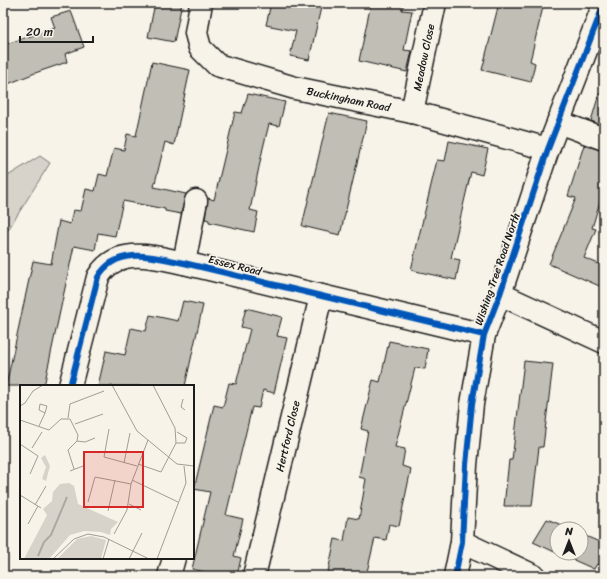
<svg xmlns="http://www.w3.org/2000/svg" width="607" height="579" viewBox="0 0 607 579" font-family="Sriracha,sans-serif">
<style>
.green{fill:#d7d3cb;stroke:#7a7874}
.building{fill:#c0beb5;stroke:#1c1c1c}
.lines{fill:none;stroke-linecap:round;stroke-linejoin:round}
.minor-casing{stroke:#1c1c1c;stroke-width:25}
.minor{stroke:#f7f3e8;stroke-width:22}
.cycleway-casing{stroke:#f7f3e8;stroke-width:8}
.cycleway{stroke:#0057b8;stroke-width:6}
.labels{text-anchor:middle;stroke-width:3.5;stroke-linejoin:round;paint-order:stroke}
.street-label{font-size:11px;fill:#1c1c1c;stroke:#f7f3e8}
.inset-river{fill:none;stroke:#aca9a2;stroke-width:2}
.inset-road{fill:none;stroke:#9f9d96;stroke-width:1}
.view{fill:#d62828;fill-opacity:0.15;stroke:#d62828;stroke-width:2}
.inset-edge{fill:none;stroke:#1c1c1c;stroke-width:2}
</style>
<rect width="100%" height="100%" fill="#f7f3e8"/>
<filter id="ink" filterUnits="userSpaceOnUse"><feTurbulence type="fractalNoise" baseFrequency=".025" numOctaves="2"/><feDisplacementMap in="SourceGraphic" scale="8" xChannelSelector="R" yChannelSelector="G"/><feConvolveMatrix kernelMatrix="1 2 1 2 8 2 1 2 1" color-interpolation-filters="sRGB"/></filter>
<g filter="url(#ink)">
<path class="green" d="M 40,156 L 50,163 L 3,238 L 3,179 Z"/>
<path class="building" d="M 155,3 L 182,3 L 174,42 L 148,37 Z
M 271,3 L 322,3 L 309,60 L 290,56 L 296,31 L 266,25 Z
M 371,3 L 404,3 L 402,10 L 412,11 L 404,50 L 412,51 L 407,72 L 359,61 Z
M 499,3 L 544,3 L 530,61 L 535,63 L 531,82 L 482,70 Z
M 71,11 L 84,47 L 65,54 L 67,62 L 35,73 L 3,86 L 3,45 L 55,28 L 51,17 Z
M 152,62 L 190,70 L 174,145 L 165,142 L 154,187 L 186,194 L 181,214 L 165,211 L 165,209 L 123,201 L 115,236 L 98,233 L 95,250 L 74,246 L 44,386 L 6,386 L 33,261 L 51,264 L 59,221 L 70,224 L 73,210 L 81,211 L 86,189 L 95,191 L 99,174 L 107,176 L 114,148 L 124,150 L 127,134 L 136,136 Z
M 248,94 L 285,102 L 279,126 L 269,124 L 263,148 L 250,210 L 258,212 L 254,232 L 209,222 L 209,220 L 205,219 L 208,198 L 214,200 L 235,112 L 242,113 Z
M 599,94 L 604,95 L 604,126 L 591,121 Z
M 329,113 L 367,121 L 340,235 L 302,226 Z
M 449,141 L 488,149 L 482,175 L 471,172 L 451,258 L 460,260 L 456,280 L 411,270 L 437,160 L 445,161 Z
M 584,145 L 604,151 L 604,188 L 592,228 L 596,229 L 584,258 L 604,266 L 604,288 L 549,264 L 576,198 L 568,196 Z
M 183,301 L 203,305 L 185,386 L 98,386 L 106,351 L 125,355 L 131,328 L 146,331 L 150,315 L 178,321 Z
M 246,308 L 282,317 L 277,336 L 287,338 L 274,393 L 263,390 L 259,408 L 252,407 L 226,515 L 243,519 L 234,556 L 241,558 L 237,576 L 222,576 L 192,569 L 210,492 L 194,489 L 214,405 L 223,407 L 229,383 L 236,384 L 250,329 L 241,327 Z
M 389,341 L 428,349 L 425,369 L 415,368 L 395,447 L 405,449 L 402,466 L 411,469 L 399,526 L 389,524 L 386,540 L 375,538 L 366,576 L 327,576 L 335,539 L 344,541 L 348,517 L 359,519 L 366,479 L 359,477 L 368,431 L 361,429 L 373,380 L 380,382 Z
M 524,361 L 553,364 L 543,447 L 539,447 L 532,506 L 504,506 L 509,460 L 512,460 Z
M 547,519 L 571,529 L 557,529 L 557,553 L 533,542 Z
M 581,534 L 604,544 L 604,567 L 597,564 L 594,569 L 558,553 L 581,553 Z"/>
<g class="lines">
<g class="minor-casing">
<g id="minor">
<path id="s1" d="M 201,3 L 196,33 L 200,48 L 217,65 L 295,88 L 412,112 L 548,149"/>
<path id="s2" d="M 412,112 L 435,3"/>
<path d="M 558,122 L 604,139"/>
<path d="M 184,263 L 196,201"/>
<path d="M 500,294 L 604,342"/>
<path d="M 70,386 L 98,277 C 117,245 154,257 184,263 L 484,335"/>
<path d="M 462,542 L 534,576"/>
<path d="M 169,576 L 174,558"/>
<path id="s3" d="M 254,576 L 321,296"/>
<path d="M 455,576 L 462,542 L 466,465 L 472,404 L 484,335 L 500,294 L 548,149 L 604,4"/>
</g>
</g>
<use href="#minor" class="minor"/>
<g class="cycleway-casing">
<path id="cycleway" d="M 70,386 L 98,277 C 117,245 154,257 184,263 L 484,335
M 455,576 L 462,542 L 466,465 L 472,404 L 484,335 L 500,294 L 548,149 L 604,4"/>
</g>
<use href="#cycleway" class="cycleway"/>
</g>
</g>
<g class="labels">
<g class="street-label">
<text dy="4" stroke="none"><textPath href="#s2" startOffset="56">Meadow Close</textPath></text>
<text dy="4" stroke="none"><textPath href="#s1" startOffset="206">Buckingham Road</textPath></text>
<text transform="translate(235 265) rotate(14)" y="4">Essex Road</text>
<text transform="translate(497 269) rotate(-71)" y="4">Wishing Tree Road North</text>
<text dy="4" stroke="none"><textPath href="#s3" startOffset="144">Hertford Close</textPath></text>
</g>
</g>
<g transform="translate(20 385)">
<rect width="174" height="174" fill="#f7f3e8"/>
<path d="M 25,70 L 30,81 L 26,96 L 22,94 L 26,82 L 21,73 ZM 49,98 L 54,101 L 58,119 L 98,137 L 91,144 L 90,150 L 81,147 L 64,146 L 50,150 L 29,174 L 4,174 L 27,130 L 23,124 L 32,116 L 33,107 L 40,99 ZM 71,151 L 86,155 L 81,174 L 37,174 L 57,154 Z" fill="#d7d3cb"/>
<path class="inset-river" d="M 18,171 L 24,157 L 31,150 L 47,112"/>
<path class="inset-road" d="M 92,0 L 117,46 L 157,79 L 174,81M 163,14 L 161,22 L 165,25M 0,21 L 5,18 L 13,6 L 23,0M 48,33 L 50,19 L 84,6M 0,35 L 29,45 L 41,34 L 50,34 L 58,50 L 57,56 L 48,65 L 54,84M 55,39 L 83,29M 19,41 L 25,28 L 27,21 L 20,19 L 19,25 L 25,28M 89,44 L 84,72 L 117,81M 57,56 L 65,57 L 75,53M 156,58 L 165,58 L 167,53 L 157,47M 0,59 L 18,71 L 10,89M 12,63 L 22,47M 104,78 L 110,48M 118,79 L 141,87 L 156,58 L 155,43 L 133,0M 50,86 L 63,81M 112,95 L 158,117M 0,110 L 21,123M 68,117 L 75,92 L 111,99M 109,119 L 121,125M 15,120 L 26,101M 88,126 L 95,95M 8,139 L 18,121M 94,149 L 107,125 L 111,99 L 128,55M 33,174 L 54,154 L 68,149 L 84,152 L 129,174M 83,174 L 89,154M 109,174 L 122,148M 137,174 L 166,98 L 164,81"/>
<path class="view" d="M 64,67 L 123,67 L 123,122 L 64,122 Z"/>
<rect width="174" height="174" class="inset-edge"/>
</g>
<rect width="607" height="579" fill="none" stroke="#f7f3e8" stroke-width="16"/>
<rect x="8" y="8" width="591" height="563" fill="none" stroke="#1c1c1c" stroke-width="1.5" filter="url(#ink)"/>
<g transform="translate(569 541)"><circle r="19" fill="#f7f3e8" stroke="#9f9d96"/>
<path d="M0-3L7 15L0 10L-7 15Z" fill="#1c1c1c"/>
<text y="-6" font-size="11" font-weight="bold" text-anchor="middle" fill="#1c1c1c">N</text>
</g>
<path d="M20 36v6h73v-6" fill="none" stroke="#1c1c1c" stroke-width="2"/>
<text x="26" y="36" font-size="12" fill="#1c1c1c" stroke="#f7f3e8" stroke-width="3" paint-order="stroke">20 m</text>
</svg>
